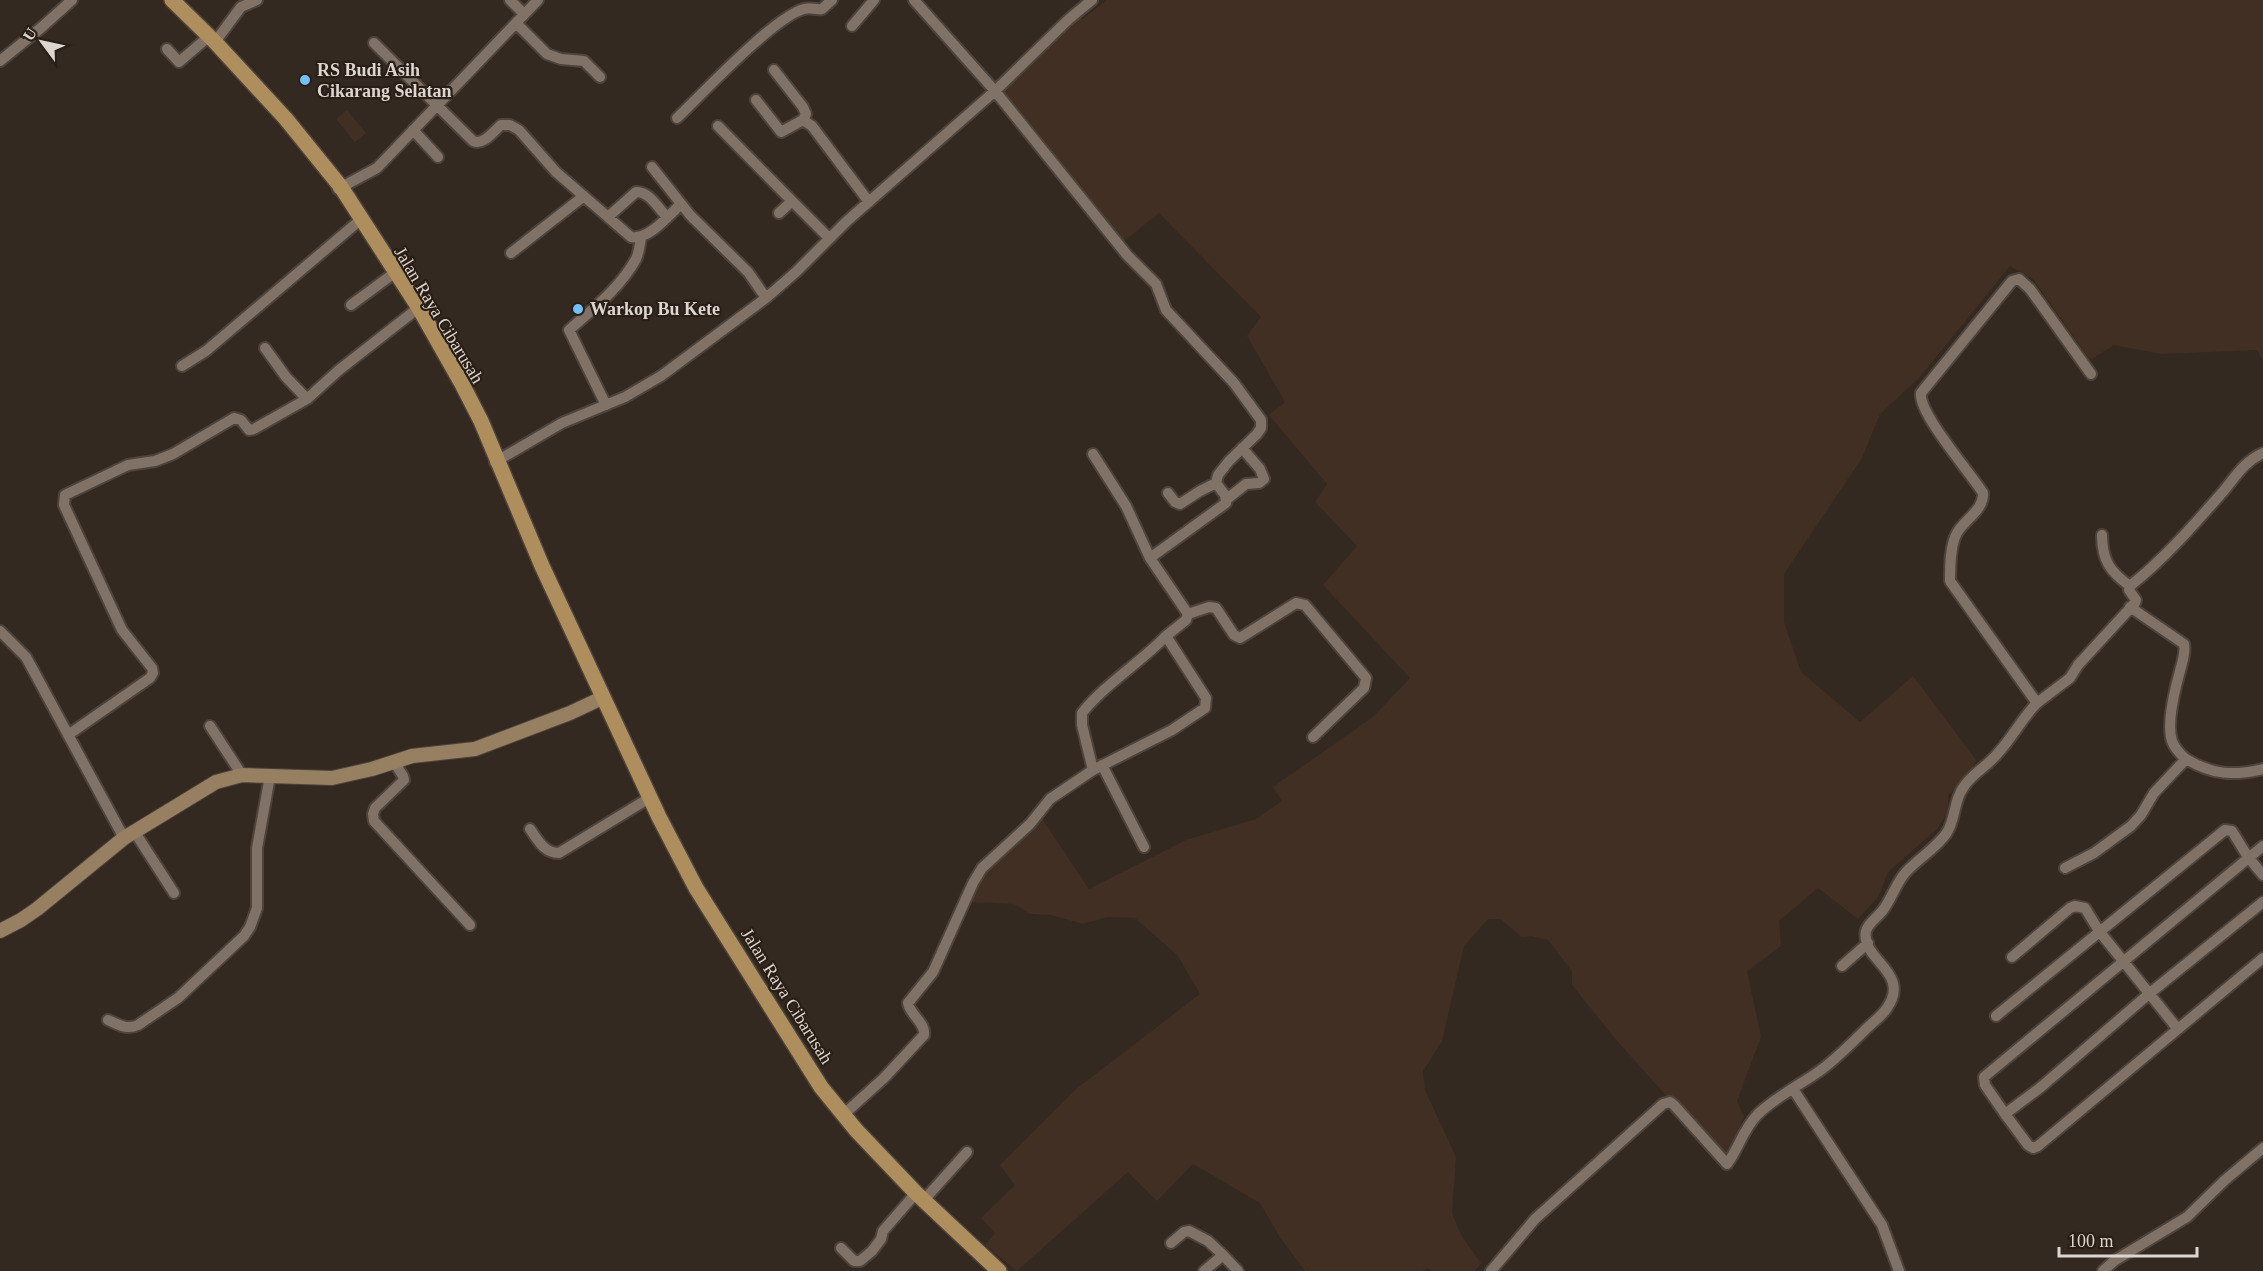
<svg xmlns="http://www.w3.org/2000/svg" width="2263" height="1271" viewBox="0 0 2263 1271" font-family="Georgia,serif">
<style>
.built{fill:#402f22}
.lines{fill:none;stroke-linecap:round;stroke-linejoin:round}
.street-casing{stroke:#4e443c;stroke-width:14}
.secondary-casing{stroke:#4e443c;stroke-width:16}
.primary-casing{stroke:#4e443c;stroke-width:18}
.street{stroke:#807267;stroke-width:10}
.secondary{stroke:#978062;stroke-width:14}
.primary{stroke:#ae8e5d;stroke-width:15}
.poi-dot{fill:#71c1f4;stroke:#2a1f16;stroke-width:2}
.labels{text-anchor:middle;stroke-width:4.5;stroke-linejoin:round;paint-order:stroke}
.poi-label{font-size:18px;font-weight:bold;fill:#ddd5cf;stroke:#2a1f16;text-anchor:start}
.street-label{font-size:18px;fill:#ddd5cf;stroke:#2a1f16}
</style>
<rect width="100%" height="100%" fill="#342920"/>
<path class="built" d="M 1107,0 L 2263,0 L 2263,360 L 2257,350 L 2161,354 L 2114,345 L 2090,360 L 2033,279 L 2010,266 L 1919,378 L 1880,414 L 1862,458 L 1784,574 L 1784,622 L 1801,672 L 1860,722 L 1913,676 L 1977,761 L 1948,796 L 1948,812 L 1937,829 L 1888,872 L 1879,896 L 1858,919 L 1818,888 L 1779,921 L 1781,946 L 1747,971 L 1761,1037 L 1737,1101 L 1744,1117 L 1724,1160 L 1618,1042 L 1572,985 L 1572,971 L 1548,940 L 1531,936 L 1522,937 L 1500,919 L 1488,919 L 1464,946 L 1442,1041 L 1423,1071 L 1425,1090 L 1456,1157 L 1452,1213 L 1461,1235 L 1481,1263 L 1475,1271 L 1431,1271 L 1428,1268 L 1423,1271 L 1305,1271 L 1279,1236 L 1260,1203 L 1193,1164 L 1157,1201 L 1128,1172 L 1017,1271 L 985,1245 L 995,1233 L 981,1218 L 1015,1185 L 1000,1165 L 1076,1089 L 1200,994 L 1178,956 L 1135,918 L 1107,917 L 1083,924 L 1051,915 L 1030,914 L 1014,904 L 969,902 L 984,864 L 1037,811 L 1089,889 L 1186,840 L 1256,819 L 1282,801 L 1273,787 L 1373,717 L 1410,678 L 1323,585 L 1357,546 L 1315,502 L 1327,484 L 1269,415 L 1285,402 L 1247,336 L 1261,317 L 1159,213 L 1123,242 L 995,81 L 1071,14 L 1083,19 Z
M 347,110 L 366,133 L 355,142 L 336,119 Z"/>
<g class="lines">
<g class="street-casing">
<path id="street" d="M 510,0 L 524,14
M 516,23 L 547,54 L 561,59 L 584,61 L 600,77
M 852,26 L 874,0
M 215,42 L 241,7 L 257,0
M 374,43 L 473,141 C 483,146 493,132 501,125 L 510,125 L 519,130 L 556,172 L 631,237 C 649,240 668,216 681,204
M 167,49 L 179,62 L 207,38
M 0,61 L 42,27 L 72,0
M 774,70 L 803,107 L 806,114 L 803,120
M 756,100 L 781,132 L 803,120 L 812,126 L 869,202
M 677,118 C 701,95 775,16 804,9 C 810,7 816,10 822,9 L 832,0
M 718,126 L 792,201
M 413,130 L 438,157
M 652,167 L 690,215 L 748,272 L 766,298
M 338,189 L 377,168 L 538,0
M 779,213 L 792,201 L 829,238
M 608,217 L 636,192 C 649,191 658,208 667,217
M 511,253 L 584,196
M 351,305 L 393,274
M 265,348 L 286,377 L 307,399
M 182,366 L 206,351 L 359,221
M 606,405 L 569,330 C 593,309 620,288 636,259 C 639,253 640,244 641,237
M 1093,454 L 1126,506 L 1150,558
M 495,462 L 562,423 L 625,397 L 661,376 L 766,298 L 796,272 L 847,221 L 995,91 L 1069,19 L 1092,0
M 1168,493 L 1175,502 L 1180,504 L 1200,491 L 1216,483
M 1227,499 L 1246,484 L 1259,483 L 1264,479 L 1260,469 L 1242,448
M 2102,535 C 2102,560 2110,572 2130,586
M 1188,614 L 1209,607 L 1216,608 L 1234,635 L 1240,638 L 1296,603 L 1305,605 L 1366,678 L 1364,688 L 1313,737
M 0,631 L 26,657 L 124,838
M 2037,703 L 2070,678 L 2078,665 L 2135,603 L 2136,600 L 2129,590 L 2130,586 C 2164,559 2192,527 2221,494 C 2235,478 2243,462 2263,453
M 210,726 L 242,775
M 68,735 L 150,678 L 153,673 L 152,668 L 122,630 L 64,505 L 65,495 L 128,465 L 155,461 L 173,454 L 234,418 L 241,420 L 249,430 L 254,429 L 307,399 L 339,370 L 417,309
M 2186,759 C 2213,775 2233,776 2263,769
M 394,762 L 403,776 L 404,780 L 375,808 L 373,814 L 374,821 L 470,925
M 1102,765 L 1144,847
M 1093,770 L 1082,725 L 1082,713 C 1105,684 1140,663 1166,636
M 530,829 C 538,840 544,853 559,853 L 651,797
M 134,831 L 174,893
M 2065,868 L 2094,853 L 2131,826 L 2141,815 L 2154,793 L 2186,759 C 2180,754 2175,749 2172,741 C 2166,723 2175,689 2180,671 C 2182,662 2186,653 2184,644 L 2130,607
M 2263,902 L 2150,993 L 2041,1087 L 2005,1114 L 2028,1145 L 2033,1148 L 2038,1146 L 2263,958
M 2012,957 L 2070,908 L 2075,906 L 2085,908 L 2099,931 L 2177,1028
M 1842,966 L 1868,943
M 1996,1016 L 2225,830 L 2232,831 L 2248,857 L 2263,875
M 108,1020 C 119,1025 127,1030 138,1025 L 178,998 L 244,936 L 250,927 L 257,908 L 257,848 L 270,776
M 1793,1089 L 1882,1225 L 1899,1271
M 2005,1114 L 1985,1085 L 1984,1077 L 2263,846
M 843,1115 L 884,1078 L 924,1035 C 926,1023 910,1015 908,1003 L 933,972 L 973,883 L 982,868 L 1030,824 L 1050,799 L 1093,770 L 1172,730 L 1205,708 L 1206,698 L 1166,636 L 1186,620 L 1188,614 L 1150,558 L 1226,503 L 1225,495 L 1216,483 L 1218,475 L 1229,461 L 1257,434 L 1261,428 L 1261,420 L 1234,383 L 1166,310 L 1156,284 L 1127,255 L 995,91 L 914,0
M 924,1200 L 967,1152
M 1171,1243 L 1184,1232 L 1189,1231 L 1208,1241 L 1223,1255
M 841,1248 L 854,1261 L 860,1261 L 872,1251 L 881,1239 L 883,1231 L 916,1193
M 1204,1271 L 1223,1255 L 1238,1271
M 1491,1271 L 1535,1219 L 1663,1104 L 1670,1102 L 1674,1105 L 1727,1164 C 1739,1148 1743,1129 1758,1114 C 1777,1096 1800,1085 1821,1070 C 1837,1058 1851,1044 1865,1030 C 1872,1023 1882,1016 1887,1008 C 1912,972 1860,960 1866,931 C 1868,923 1878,917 1883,910 C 1892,898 1896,883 1906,872 C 1919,858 1935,849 1946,834 C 1956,820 1953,802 1963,788 C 1971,774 1988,766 1998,753 C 2013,737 2022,718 2037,703 L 1950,581 C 1950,567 1950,545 1957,533 C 1965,519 1984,510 1983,493 C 1970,472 1918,413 1921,393 L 2012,281 L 2019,279 L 2030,289 L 2091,374
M 2103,1271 L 2114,1261 L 2187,1217 L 2225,1180 L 2263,1148"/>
</g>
<g class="secondary-casing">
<path id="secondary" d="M 0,931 L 21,920 L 37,909 L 124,838 L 216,782 L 242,775 L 332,778 L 372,769 L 412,756 L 475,749 L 570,713 L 602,698"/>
</g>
<g class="primary-casing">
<path id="primary" d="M 172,0 L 215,42 L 286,119 L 341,187 L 419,308 L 462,384 L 481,421 L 542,566 L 659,817 L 696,888 L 821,1087 L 856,1130 L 916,1193 L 999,1271"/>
</g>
<use href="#street" class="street"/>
<use href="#secondary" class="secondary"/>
<use href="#primary" class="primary"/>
</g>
<g class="poi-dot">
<circle cx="305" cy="80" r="6"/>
<circle cx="578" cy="309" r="6"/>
</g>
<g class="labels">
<g class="poi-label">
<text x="317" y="76">RS Budi Asih<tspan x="317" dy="21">Cikarang Selatan</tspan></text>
<text x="590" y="315">Warkop Bu Kete</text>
</g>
<g class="street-label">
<text transform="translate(439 315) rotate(59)" y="6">Jalan Raya Cibarusah</text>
<text transform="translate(787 996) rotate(58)" y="6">Jalan Raya Cibarusah</text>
</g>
</g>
<g transform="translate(42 42) rotate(303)" stroke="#2a1f16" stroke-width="4.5" paint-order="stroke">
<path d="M0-4.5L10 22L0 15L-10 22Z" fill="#ddd5cf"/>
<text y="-9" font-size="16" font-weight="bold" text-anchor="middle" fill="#ddd5cf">U</text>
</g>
<path d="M2059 1247v9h138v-9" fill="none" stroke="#ddd5cf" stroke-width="3"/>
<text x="2068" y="1247" font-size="18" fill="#ddd5cf" stroke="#2a1f16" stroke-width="4.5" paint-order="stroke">100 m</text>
</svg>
